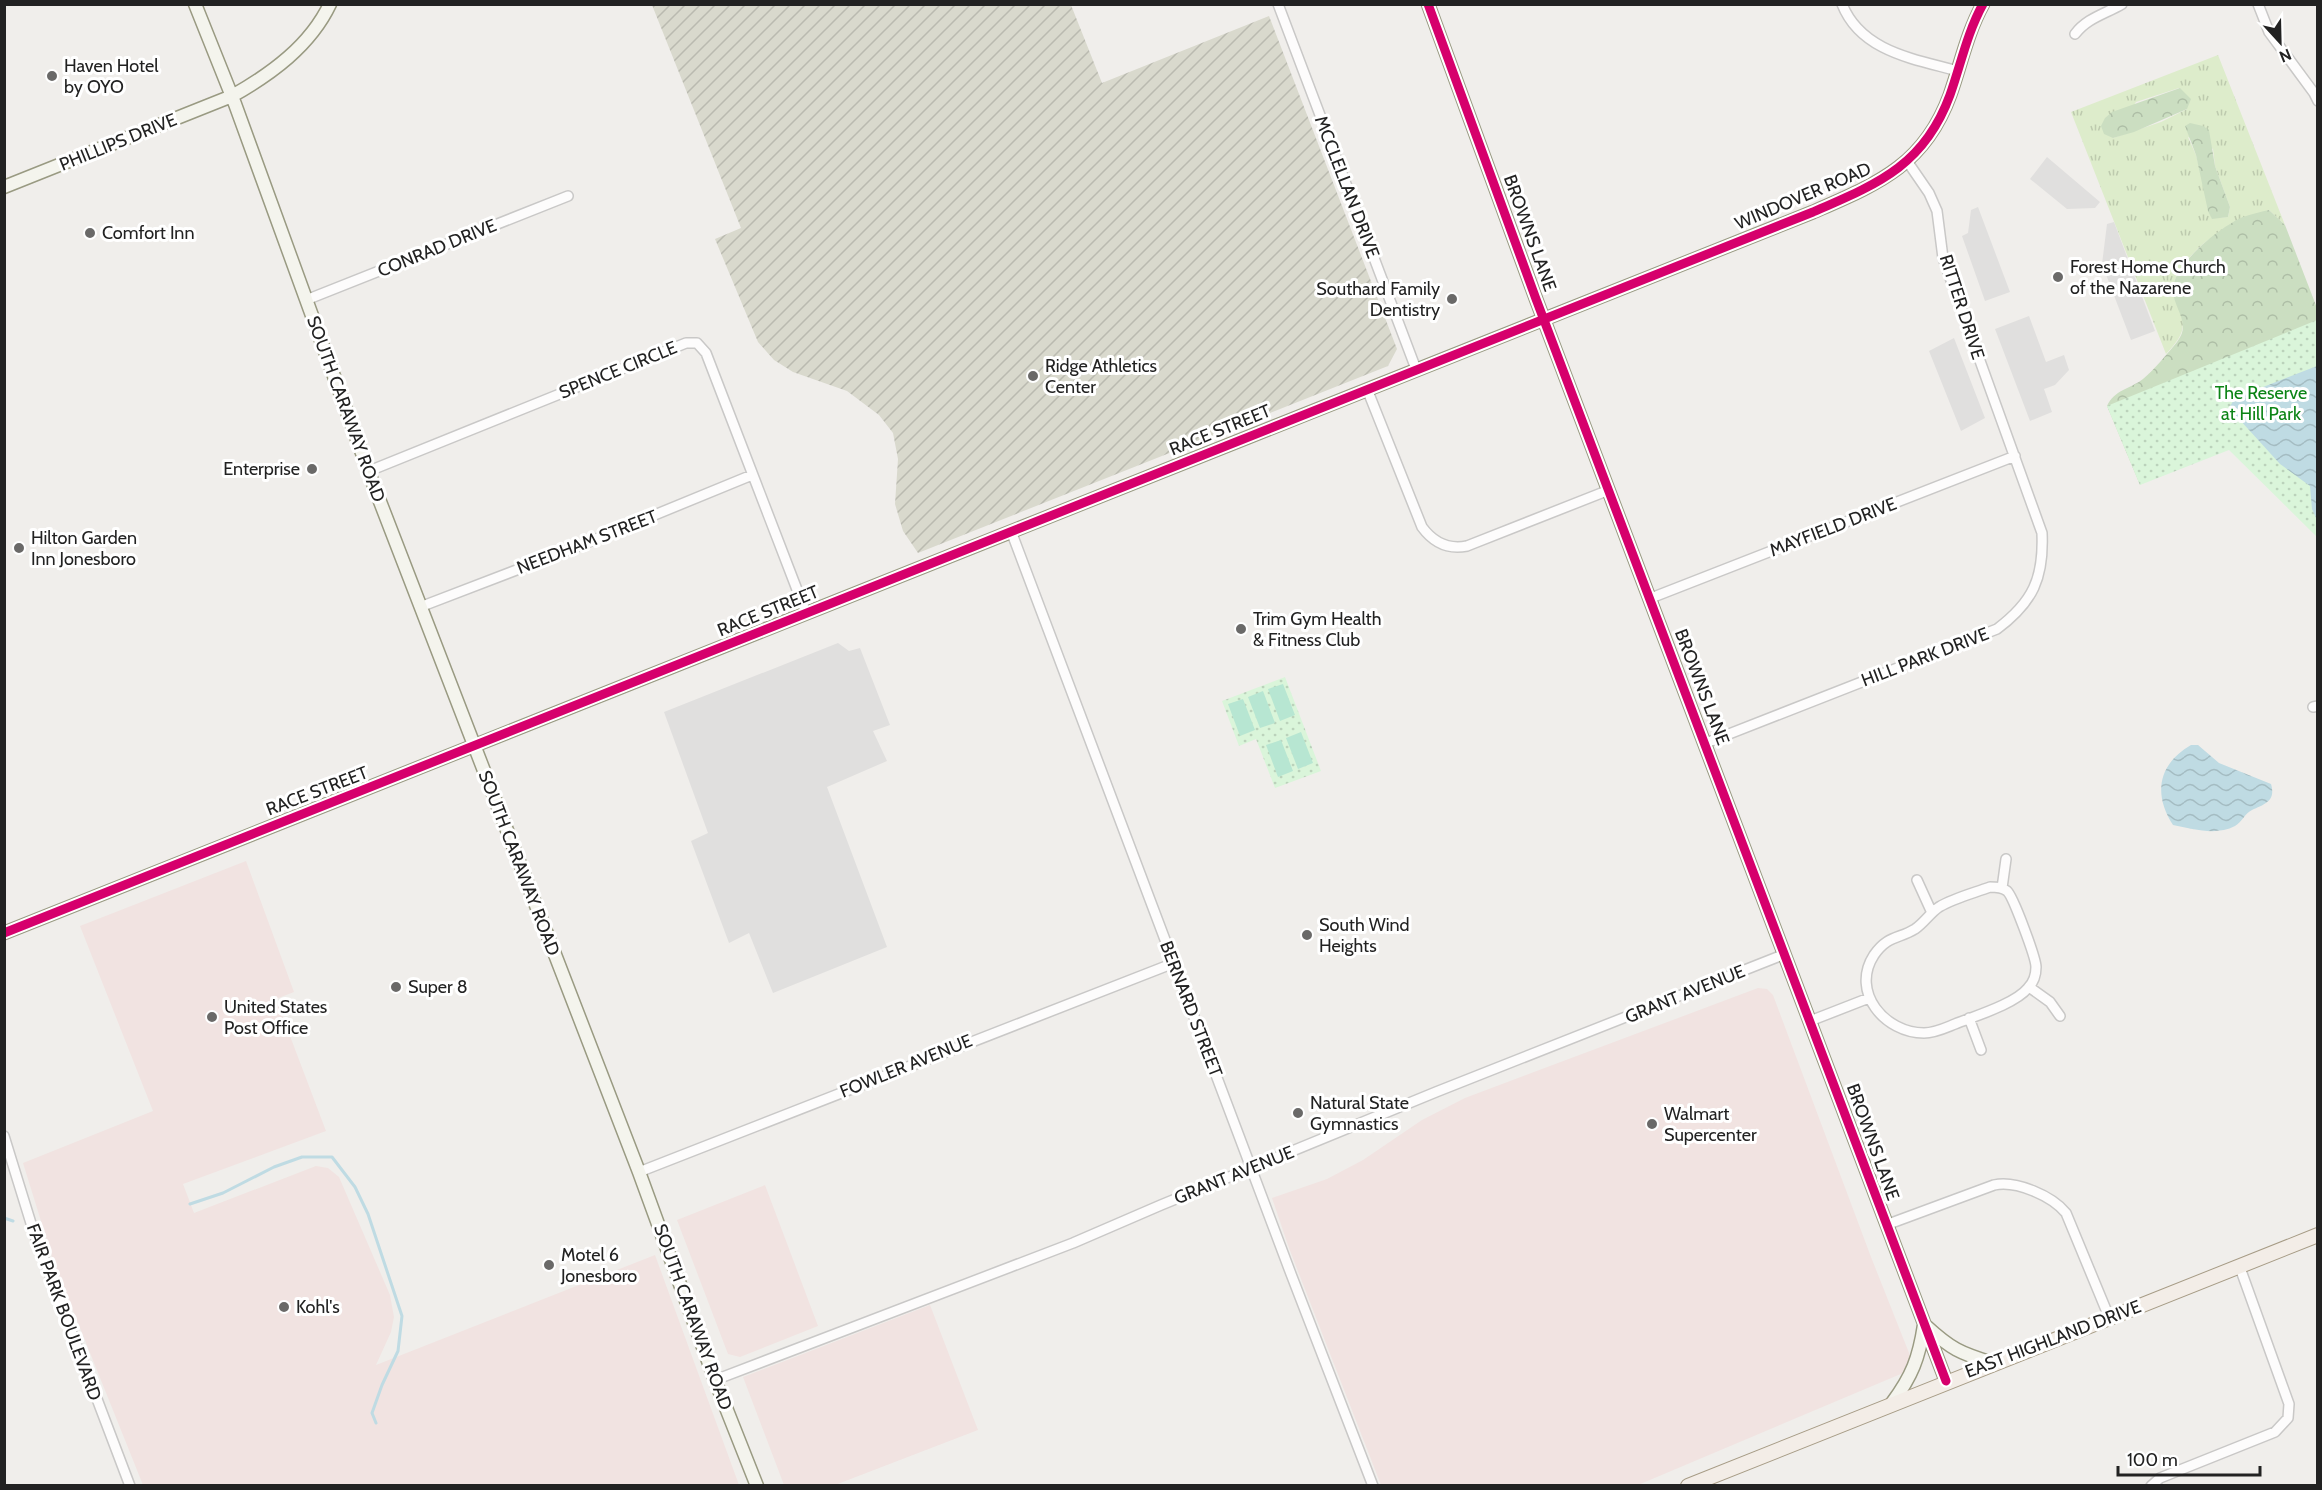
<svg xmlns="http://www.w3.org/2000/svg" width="2322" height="1490" viewBox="0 0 2322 1490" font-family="Cabin,sans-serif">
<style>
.commercial{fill:#f1e3e1}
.construction{fill:url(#construction-furrows)}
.grass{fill:url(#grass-tufts);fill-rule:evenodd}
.forest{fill:url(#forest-crowns)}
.park{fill:url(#park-dots)}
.pitch{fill:#b7e6d2}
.parking{fill:#e0dfde}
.water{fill:url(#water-waves)}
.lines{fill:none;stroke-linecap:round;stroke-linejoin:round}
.stream{stroke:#bfdbe3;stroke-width:3}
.street-casing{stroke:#c9c8c7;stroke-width:12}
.secondary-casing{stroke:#999a82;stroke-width:15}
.primary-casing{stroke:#a79c86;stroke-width:16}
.street{stroke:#fdfcfc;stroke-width:9}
.secondary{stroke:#f4f4ed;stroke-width:12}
.primary{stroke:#f3ede7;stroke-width:14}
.cycleway-casing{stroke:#fff;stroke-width:13}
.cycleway{stroke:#d6006c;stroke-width:9}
.poi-dot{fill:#6a6968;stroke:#fff;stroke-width:2}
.labels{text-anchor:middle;stroke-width:6;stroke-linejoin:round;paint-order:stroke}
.poi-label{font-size:18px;fill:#222;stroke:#fff;text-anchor:start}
.street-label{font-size:18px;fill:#222;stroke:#fff}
.park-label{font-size:18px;fill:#0c8416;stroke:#fff}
</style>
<defs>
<pattern id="construction-furrows" width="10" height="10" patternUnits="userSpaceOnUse" patternTransform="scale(1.5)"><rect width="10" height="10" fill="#d9d9cd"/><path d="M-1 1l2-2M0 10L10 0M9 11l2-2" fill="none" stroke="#babab0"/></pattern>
<pattern id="grass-tufts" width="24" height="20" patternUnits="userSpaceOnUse" patternTransform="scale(1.5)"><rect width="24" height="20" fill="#ddeccb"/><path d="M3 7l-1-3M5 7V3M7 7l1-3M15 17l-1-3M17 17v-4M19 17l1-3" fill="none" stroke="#bdcaae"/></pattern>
<pattern id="forest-crowns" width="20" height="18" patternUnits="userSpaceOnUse" patternTransform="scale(1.5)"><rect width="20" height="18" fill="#cbdec1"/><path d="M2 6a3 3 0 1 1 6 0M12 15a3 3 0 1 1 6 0" fill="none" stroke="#aebea6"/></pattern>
<pattern id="park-dots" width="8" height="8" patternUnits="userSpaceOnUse" patternTransform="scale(1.5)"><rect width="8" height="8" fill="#daf5da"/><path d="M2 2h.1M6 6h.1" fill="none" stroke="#bbd2bb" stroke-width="1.8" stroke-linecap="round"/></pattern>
<pattern id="water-waves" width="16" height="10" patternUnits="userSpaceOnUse" patternTransform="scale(1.5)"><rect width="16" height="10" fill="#bfdbe3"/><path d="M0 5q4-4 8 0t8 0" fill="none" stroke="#a4bcc2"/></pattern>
</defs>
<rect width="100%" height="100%" fill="#f0eeeb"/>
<path class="commercial" d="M 246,861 L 294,992 L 276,999 L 326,1131 L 183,1184 L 194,1213 L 316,1166 L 328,1168 L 339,1177 L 390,1295 L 394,1317 L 391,1332 L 376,1365 L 655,1255 L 739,1485 L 143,1485 L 54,1263 L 23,1163 L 153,1111 L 80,926 Z
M 1758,988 L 1767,989 L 1773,995 L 1871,1257 L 1915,1368 L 1638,1485 L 1381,1485 L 1289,1248 L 1272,1198 L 1327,1179 L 1363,1160 L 1422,1120 L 1465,1098 Z
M 765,1185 L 818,1326 L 740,1357 L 728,1354 L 677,1220 Z
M 930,1305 L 978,1430 L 835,1485 L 784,1485 L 743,1377 Z"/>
<path class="construction" d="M 652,5 L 1071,5 L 1102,83 L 1269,16 L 1397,349 L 1388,366 L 918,553 L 903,531 L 895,504 L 898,459 L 893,433 L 879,415 L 847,391 L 793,372 L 774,360 L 758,342 L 715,239 L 741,228 Z"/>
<path class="grass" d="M 2218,55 L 2285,225 L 2269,210 C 2250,219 2228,226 2211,238 C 2197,247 2170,275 2173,293 C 2174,298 2178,304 2180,310 C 2188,329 2179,340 2166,354 L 2071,112 ZM 2179,88 L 2187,109 L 2161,122 L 2113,138 L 2136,102 ZM 2188,137 L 2213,149 L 2215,166 L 2230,207 L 2228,217 L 2212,218 L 2196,155 Z"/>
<path class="forest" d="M 2180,88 L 2191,99 L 2187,109 L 2134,132 L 2113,138 L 2104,134 L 2101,126 L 2105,118 L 2112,112 Z
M 2190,123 L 2203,126 L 2209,130 L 2215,166 L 2230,207 L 2228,217 L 2212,219 L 2208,211 L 2196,155 L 2185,126 Z
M 2269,210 L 2285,225 L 2317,308 L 2317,341 L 2140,485 L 2107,406 C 2114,390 2130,389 2143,379 C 2155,369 2167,354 2177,342 C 2192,323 2174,310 2173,291 C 2171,266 2221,226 2243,217 C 2251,214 2260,212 2269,210 Z"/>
<path class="park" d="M 2317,320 L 2317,537 L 2229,450 L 2140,485 L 2107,406 Z
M 1285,677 L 1321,771 L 1275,788 L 1256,739 L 1239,746 L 1222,701 Z"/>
<path class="pitch" d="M 1283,684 L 1295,715 L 1280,721 L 1268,689 Z
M 1263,691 L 1275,723 L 1260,728 L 1248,697 Z
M 1243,699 L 1255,730 L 1240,736 L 1228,704 Z
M 1301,732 L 1313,763 L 1298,769 L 1286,738 Z
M 1281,740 L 1293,771 L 1278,777 L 1266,745 Z"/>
<path class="parking" d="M 2047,157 L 2100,202 L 2095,208 L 2067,209 L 2030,179 Z
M 1978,207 L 2010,292 L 1985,301 L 1962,236 L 1968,233 L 1971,210 Z
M 2114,222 L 2155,331 L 2131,340 L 2102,264 L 2107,224 Z
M 2029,316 L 2046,362 L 2064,355 L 2069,370 L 2055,385 L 2044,389 L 2052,412 L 2030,421 L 1995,329 Z
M 1954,338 L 1985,418 L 1961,431 L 1929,351 Z
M 838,643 L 849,651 L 860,648 L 890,725 L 873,731 L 887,761 L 827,787 L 887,947 L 773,993 L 749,933 L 729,943 L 691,841 L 708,833 L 664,712 Z"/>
<path class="water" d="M 2317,366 L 2317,520 L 2312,509 L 2310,486 L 2280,464 L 2229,408 L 2235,398 Z
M 2191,745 L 2198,745 L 2219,763 L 2271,784 C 2276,801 2265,804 2252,810 C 2245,813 2242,822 2235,826 C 2216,836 2193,829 2173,825 C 2153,794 2158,764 2191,745 Z"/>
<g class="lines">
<path class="stream" d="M 190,1204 L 223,1193 L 274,1167 L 302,1157 L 332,1157 L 355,1187 L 368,1214 L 402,1316 L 398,1351 L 382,1385 L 372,1413 L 376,1423
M 4,1218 L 13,1221"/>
<g class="street-casing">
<path id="street" d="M 1278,4 L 1416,369
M 1842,4 C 1861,52 1915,59 1958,71
M 2258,4 L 2269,32 L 2314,93 L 2318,101
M 2075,34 C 2087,18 2105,14 2122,4
M 306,300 L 568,196
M 1367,389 L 1422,527 C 1433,542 1447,550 1467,546 L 1609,490
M 369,471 L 686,343 L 697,343 L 706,353 L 806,613
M 1011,531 L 1291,1274 L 1373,1486
M 1651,598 L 2015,456
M 420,607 L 579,546 L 752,475
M 2313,707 L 2318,706
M 1706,743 L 1997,629 C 2033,602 2044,578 2042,533 L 1943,258 L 1937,211 L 1929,193 L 1907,161
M 1917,880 L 1932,913
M 1990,887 C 1996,887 2002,887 2007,891 C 2013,896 2036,958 2036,967 C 2036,975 2033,983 2028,988 C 2015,1004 1975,1016 1955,1024 C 1945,1028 1935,1033 1924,1033 C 1885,1033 1850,992 1874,955 C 1888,935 1899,939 1915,929 C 1924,923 1930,913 1939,907 C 1954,898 1974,893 1990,887 Z
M 2002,888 L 2006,859
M 2029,987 L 2050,1002 L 2060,1016
M 1969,1018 L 1981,1050
M 1810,1021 L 1869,998
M 4,1136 L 34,1233 L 130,1486
M 639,1172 L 1174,963
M 1886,1225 L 1994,1185 C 2016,1180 2052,1196 2066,1213 L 2109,1317
M 715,1380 L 1073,1243 L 1161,1205 L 1436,1092 L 1785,954
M 2151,1486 L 2160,1478 L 2275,1432 L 2288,1418 L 2289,1404 L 2239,1265"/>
</g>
<g class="secondary-casing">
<path id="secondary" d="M 195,4 L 235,104 L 374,486 L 639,1172 L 715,1380 L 757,1486
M 1428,4 L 1536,299 L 1946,1381
M 4,187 L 232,96 C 271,74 310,46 330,4
M 4,933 L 1813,212 C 1877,184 1924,166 1950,95 C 1961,64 1967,33 1983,4
M 1926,1326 C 1951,1349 1960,1353 1992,1363
M 1892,1403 C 1912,1376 1919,1358 1924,1325"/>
</g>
<g class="primary-casing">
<path id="primary" d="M 1688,1486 L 2318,1235"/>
</g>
<use href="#street" class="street"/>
<use href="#secondary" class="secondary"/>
<use href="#primary" class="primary"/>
<g class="cycleway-casing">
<path id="cycleway" d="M 1428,4 L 1536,299 L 1946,1381
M 4,933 L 1813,212 C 1877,184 1924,166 1950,95 C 1961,64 1967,33 1983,4"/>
</g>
<use href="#cycleway" class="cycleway"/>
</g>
<g class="poi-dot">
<circle cx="52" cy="76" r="6"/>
<circle cx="90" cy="233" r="6"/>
<circle cx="2058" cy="277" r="6"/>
<circle cx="1452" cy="299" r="6"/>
<circle cx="1033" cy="376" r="6"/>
<circle cx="312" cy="469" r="6"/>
<circle cx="19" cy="548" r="6"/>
<circle cx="1241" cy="629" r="6"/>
<circle cx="1307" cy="935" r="6"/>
<circle cx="396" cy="987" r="6"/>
<circle cx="212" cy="1017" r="6"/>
<circle cx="1298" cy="1113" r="6"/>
<circle cx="1652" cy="1124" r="6"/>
<circle cx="549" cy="1265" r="6"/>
<circle cx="284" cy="1307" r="6"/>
</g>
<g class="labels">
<g class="poi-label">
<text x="64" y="72">Haven Hotel<tspan x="64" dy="21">by OYO</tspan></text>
<text x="102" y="239">Comfort Inn</text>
<text x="2070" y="273">Forest Home Church<tspan x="2070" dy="21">of the Nazarene</tspan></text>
<text x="1440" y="295" text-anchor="end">Southard Family<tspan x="1440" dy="21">Dentistry</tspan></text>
<text x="1045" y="372">Ridge Athletics<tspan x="1045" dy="21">Center</tspan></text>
<text x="300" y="475" text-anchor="end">Enterprise</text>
<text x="31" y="544">Hilton Garden<tspan x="31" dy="21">Inn Jonesboro</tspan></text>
<text x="1253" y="625">Trim Gym Health<tspan x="1253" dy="21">&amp; Fitness Club</tspan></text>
<text x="1319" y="931">South Wind<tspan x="1319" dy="21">Heights</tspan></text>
<text x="408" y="993">Super 8</text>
<text x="224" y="1013">United States<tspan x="224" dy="21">Post Office</tspan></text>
<text x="1310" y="1109">Natural State<tspan x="1310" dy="21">Gymnastics</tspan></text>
<text x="1664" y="1120">Walmart<tspan x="1664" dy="21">Supercenter</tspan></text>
<text x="561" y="1261">Motel 6<tspan x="561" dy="21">Jonesboro</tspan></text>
<text x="296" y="1313">Kohl's</text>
</g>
<g class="street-label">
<text transform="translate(118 142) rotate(-22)" y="6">PHILLIPS DRIVE</text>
<text transform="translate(1347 187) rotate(69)" y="6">MCCLELLAN DRIVE</text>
<text transform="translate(1803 196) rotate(-23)" y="6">WINDOVER ROAD</text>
<text transform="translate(1530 233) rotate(70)" y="6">BROWNS LANE</text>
<text transform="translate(437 248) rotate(-22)" y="6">CONRAD DRIVE</text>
<text transform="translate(1962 307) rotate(72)" y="6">RITTER DRIVE</text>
<text transform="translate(618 370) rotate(-22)" y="6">SPENCE CIRCLE</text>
<text transform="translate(346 409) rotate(70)" y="6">SOUTH CARAWAY ROAD</text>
<text transform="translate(1220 430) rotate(-22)" y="6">RACE STREET</text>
<text transform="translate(1833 527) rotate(-21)" y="6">MAYFIELD DRIVE</text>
<text transform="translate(587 542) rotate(-21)" y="6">NEEDHAM STREET</text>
<text transform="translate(768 611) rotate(-22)" y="6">RACE STREET</text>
<text transform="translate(1925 657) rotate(-21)" y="6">HILL PARK DRIVE</text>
<text transform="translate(1702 687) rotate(69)" y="6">BROWNS LANE</text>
<text transform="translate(317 791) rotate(-21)" y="6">RACE STREET</text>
<text transform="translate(519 863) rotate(69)" y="6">SOUTH CARAWAY ROAD</text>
<text transform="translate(1685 994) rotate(-22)" y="6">GRANT AVENUE</text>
<text transform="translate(1191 1009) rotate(69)" y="6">BERNARD STREET</text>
<text transform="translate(906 1066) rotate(-22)" y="6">FOWLER AVENUE</text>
<text transform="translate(1873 1142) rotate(70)" y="6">BROWNS LANE</text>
<text transform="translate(1234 1175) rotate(-22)" y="6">GRANT AVENUE</text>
<text transform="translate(64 1312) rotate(70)" y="6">FAIR PARK BOULEVARD</text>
<text transform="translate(693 1317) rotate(70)" y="6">SOUTH CARAWAY ROAD</text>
<text transform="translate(2053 1339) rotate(-21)" y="6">EAST HIGHLAND DRIVE</text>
</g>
<g class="park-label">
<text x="2261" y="399">The Reserve<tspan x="2261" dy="21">at Hill Park</tspan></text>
</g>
</g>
<rect width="2322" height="1490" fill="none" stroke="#222222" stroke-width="12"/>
<g transform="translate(2280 42) rotate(158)" stroke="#ffffff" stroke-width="4.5" paint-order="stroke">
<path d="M0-4.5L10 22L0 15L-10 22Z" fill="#222222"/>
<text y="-9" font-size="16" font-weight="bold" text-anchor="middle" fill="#222222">N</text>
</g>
<path d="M2118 1466v9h142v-9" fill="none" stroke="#222222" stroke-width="3"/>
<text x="2127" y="1466" font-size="18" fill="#222222" stroke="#ffffff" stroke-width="4.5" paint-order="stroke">100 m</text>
</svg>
